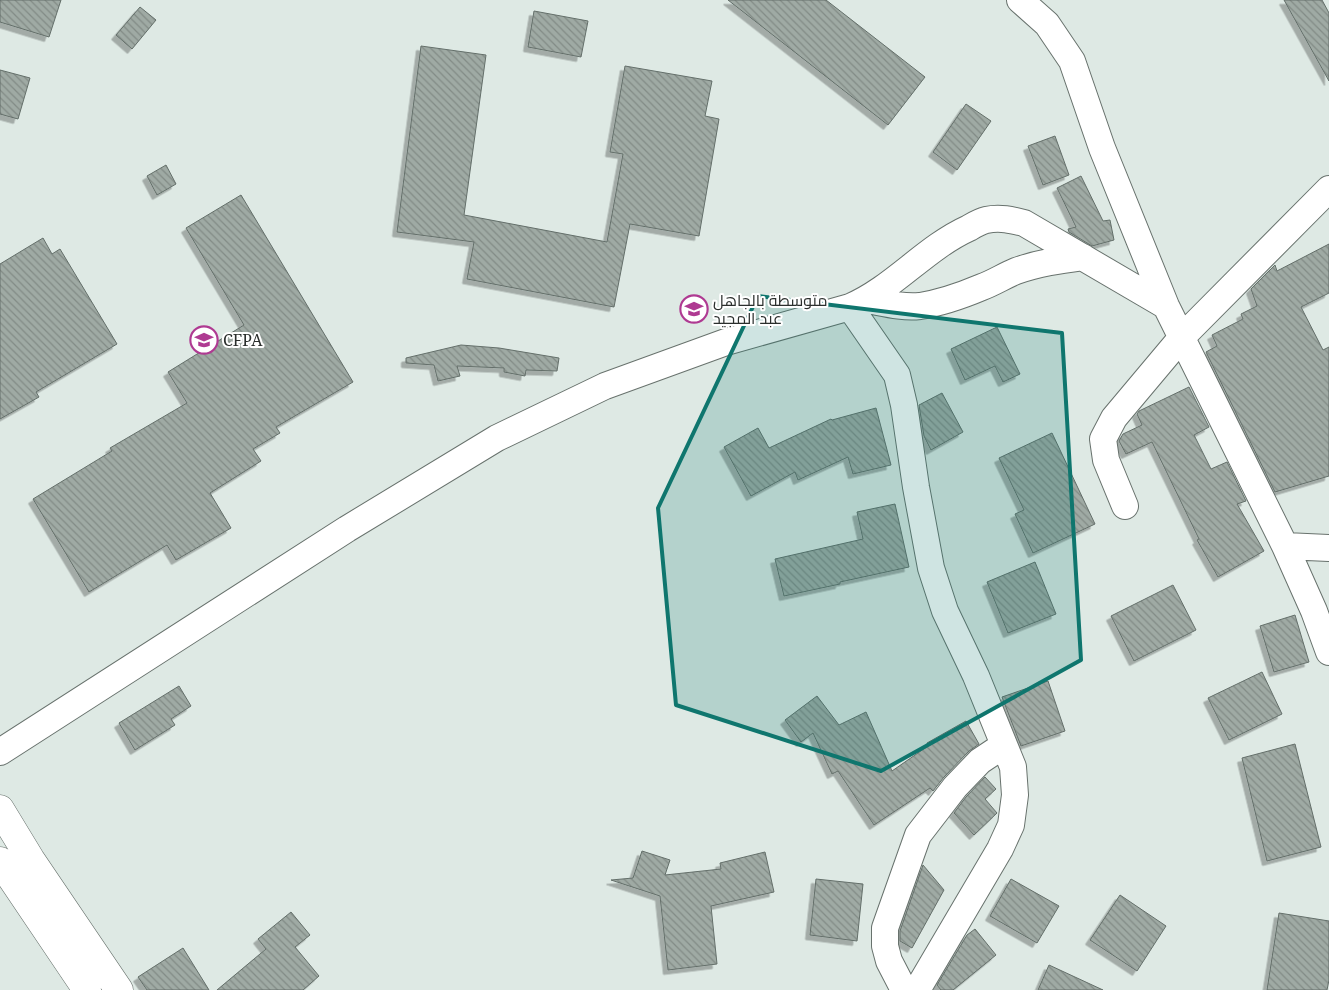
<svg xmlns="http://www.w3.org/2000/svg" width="1329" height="990" viewBox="0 0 1329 990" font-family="'Noto Serif',Cairo,serif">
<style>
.building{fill:url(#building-back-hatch);stroke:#646f6a;filter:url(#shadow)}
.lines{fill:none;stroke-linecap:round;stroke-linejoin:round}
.minor-casing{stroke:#68726d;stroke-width:28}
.secondary-casing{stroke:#68726d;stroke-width:29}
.minor{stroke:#fff;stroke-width:26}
.secondary{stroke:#fff;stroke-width:28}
.marked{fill:#0f766e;fill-opacity:0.2;stroke:#0f766e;stroke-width:4;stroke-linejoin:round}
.labels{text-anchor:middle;stroke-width:4;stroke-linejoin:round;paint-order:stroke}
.poi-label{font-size:16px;fill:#2b2f2d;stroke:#fff;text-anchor:start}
</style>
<defs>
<pattern id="building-back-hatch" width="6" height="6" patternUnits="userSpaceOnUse" patternTransform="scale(1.25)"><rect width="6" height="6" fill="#9faaa4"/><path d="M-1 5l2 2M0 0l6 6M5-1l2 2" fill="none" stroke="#828b86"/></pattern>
<filter id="shadow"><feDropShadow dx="-4.5" dy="4.5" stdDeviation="0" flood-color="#0004"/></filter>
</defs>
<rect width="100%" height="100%" fill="#dee9e4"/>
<path class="building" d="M 0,0 L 61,0 L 49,37 L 0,22 Z
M 728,0 L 826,0 L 925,77 L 888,125 Z
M 1284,0 L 1322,0 L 1329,13 L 1329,81 Z
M 140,7 L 156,20 L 132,49 L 116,35 Z
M 534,11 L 588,21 L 581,57 L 528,47 Z
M 421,46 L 486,55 L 464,215 L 607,242 L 623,154 L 610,152 L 625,66 L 712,81 L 705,116 L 719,119 L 699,236 L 630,224 L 614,307 L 467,279 L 474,242 L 397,232 Z
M 0,70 L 30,78 L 18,119 L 0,114 Z
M 966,104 L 991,121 L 957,170 L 933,152 Z
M 1055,136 L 1069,175 L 1043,185 L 1028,146 Z
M 166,165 L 176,184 L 157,195 L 147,176 Z
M 1081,176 L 1103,221 L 1110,220 L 1114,240 L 1092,246 L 1069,232 L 1068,229 L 1076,227 L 1057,188 Z
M 241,195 L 353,382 L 276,427 L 280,433 L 253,449 L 261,461 L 210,493 L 231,528 L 176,560 L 167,545 L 89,592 L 33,499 L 112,451 L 110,448 L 187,403 L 168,372 L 244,325 L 186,228 Z
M 43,238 L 52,254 L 60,249 L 117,344 L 36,392 L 39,397 L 0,419 L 0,264 Z
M 1329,244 L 1329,293 L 1301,307 L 1323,350 L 1329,347 L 1329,476 L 1275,492 L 1206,352 L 1217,346 L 1212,335 L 1243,319 L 1241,314 L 1257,306 L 1251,289 L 1275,265 L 1277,271 Z
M 997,327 L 1020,374 L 1003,382 L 995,366 L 965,380 L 951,349 Z
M 461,345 L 499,348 L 559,358 L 557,371 L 526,370 L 525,376 L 504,372 L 504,368 L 457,366 L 460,376 L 438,381 L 434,365 L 406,363 L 406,358 Z
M 1189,387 L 1209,427 L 1194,435 L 1211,469 L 1227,462 L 1246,501 L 1237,504 L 1264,551 L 1218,577 L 1197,540 L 1199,539 L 1152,442 L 1126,454 L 1119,441 L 1123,434 L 1142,425 L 1137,414 L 1139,411 Z
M 942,393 L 963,432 L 931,450 L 924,436 L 919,405 Z
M 876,408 L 891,465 L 853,474 L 848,457 L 798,480 L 795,472 L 751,496 L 724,447 L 758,428 L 769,448 L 831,419 L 832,420 Z
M 1052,433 L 1095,524 L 1033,553 L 1015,514 L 1024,510 L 999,458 Z
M 895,504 L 909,567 L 840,582 L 840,584 L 784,596 L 775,559 L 863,539 L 857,512 Z
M 1035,562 L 1056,614 L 1008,633 L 987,582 Z
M 1173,585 L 1196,630 L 1134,661 L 1111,616 Z
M 1295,615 L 1309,662 L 1274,672 L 1260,626 Z
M 1262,672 L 1282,714 L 1229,740 L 1208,698 Z
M 1048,681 L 1065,731 L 1021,746 L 1002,697 Z
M 179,686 L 191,706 L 171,719 L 175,725 L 135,750 L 119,723 Z
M 817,696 L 839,725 L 866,712 L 892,771 L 928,746 L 927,743 L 966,721 L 979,744 L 969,751 L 944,777 L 933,791 L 930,788 L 874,825 L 838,771 L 832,774 L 813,733 L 801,742 L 785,720 Z
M 1295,744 L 1321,847 L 1267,861 L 1242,758 Z
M 985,777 L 996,789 L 985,799 L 997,813 L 974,835 L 954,813 L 966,797 Z
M 642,851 L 670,860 L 665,875 L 721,869 L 720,863 L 765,852 L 774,892 L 711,906 L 717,964 L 668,970 L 660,896 L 611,880 L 633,878 Z
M 923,865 L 944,890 L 912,948 L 900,941 L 900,931 Z
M 816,879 L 863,884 L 857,941 L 810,935 Z
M 1011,879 L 1059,906 L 1037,943 L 990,916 Z
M 1120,895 L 1166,926 L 1137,971 L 1090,940 Z
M 291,912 L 310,935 L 295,947 L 319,976 L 303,990 L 217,990 L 266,949 L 258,939 Z
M 1279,913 L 1329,921 L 1329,980 L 1327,990 L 1267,990 Z
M 975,929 L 996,955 L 953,990 L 941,990 L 937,985 L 967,935 Z
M 183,948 L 209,990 L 147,990 L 138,977 Z
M 1049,965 L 1103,990 L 1038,990 Z"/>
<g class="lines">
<g class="minor-casing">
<path id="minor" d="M 1020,0 L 1047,24 L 1072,61 L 1102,148 L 1166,306 L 1285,546 L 1314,611 L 1329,652
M 867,300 C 884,303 902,308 920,306 C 940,303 963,295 982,287 C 993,283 1004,276 1016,271 C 1038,263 1060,260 1083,257
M 850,307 L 897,375 L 904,405 L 916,487 L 931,568 L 945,611 L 976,676 L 1013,767 L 1015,795 L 1011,825 L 1000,849 L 917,990
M 1125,506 L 1106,460 L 1103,439 L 1114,418 L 1182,337 L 1329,189
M 1285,546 L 1329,548
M 0,752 L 347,529 L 497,438 L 605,386 L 726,342 L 850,307 C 894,288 925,248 969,228 C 974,225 981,221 986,220 C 1000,217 1012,220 1024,223 L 1166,306
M 904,990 L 889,961 L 885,946 L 885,928 L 918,835 L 955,787 L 980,761 L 1004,745"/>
</g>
<g class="secondary-casing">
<path id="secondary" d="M 0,809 L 31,860 L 119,990
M 0,861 L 87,990"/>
</g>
<use href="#minor" class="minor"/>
<use href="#secondary" class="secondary"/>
</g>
<path class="marked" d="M 758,296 L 1062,333 L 1081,660 L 881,771 L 676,705 L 658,508 Z"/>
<defs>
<g id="school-ring" transform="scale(1.4375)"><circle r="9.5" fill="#fff" stroke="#af3a92" stroke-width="1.5"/><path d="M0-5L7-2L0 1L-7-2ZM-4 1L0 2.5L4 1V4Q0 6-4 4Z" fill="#af3a92"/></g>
<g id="university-ring" transform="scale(1.4375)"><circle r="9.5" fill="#fff" stroke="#af3a92" stroke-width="1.5"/><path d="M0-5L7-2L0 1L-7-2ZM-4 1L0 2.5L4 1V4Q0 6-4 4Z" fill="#af3a92"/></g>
</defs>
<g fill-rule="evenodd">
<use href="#school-ring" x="694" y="309"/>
<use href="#university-ring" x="204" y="340"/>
</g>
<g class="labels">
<g class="poi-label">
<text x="713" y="306">متوسطة بالجاهل<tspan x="713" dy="18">عبد المجيد</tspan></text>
<text x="223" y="346">CFPA</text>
</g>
</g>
</svg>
